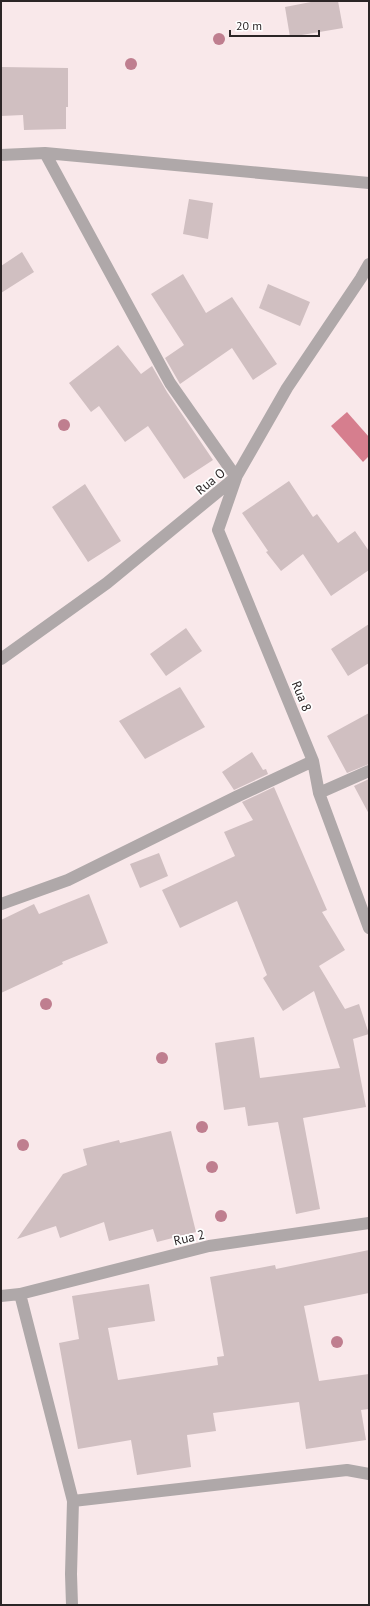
<svg xmlns="http://www.w3.org/2000/svg" width="370" height="1606" viewBox="0 0 370 1606" font-family="'PT Sans',sans-serif">
<style>
.water{fill:#d67e8e}
.building{fill:#d0bfc1}
.lines{fill:none;stroke-linecap:round;stroke-linejoin:round}
.street{stroke:#afa8a9;stroke-width:12}
.tree{fill:#bf7e8f}
.labels{text-anchor:middle;stroke-width:3.5;stroke-linejoin:round;paint-order:stroke}
.street-label{font-size:13px;fill:#2b2526;stroke:#fff}
</style>
<rect width="100%" height="100%" fill="#f9e8ea"/>
<path class="water" d="M 347,412 L 369,437 L 369,456 L 363,462 L 331,426 Z"/>
<path class="building" d="M 316,1 L 338,1 L 343,28 L 290,37 L 285,7 Z
M 1,67 L 68,68 L 68,107 L 66,107 L 66,129 L 24,130 L 23,115 L 1,116 Z
M 189,199 L 213,203 L 208,239 L 183,234 Z
M 22,252 L 34,272 L 1,293 L 1,266 Z
M 183,274 L 206,313 L 232,297 L 277,364 L 253,380 L 232,348 L 180,384 L 165,358 L 184,345 L 151,294 Z
M 268,284 L 310,302 L 300,326 L 259,308 Z
M 118,345 L 141,374 L 152,366 L 167,392 L 213,460 L 184,479 L 148,426 L 125,442 L 99,406 L 91,412 L 69,383 Z
M 289,481 L 313,517 L 317,514 L 338,543 L 355,531 L 369,551 L 369,570 L 331,596 L 303,554 L 281,571 L 266,552 L 268,551 L 242,513 Z
M 85,484 L 121,541 L 88,562 L 52,507 Z
M 369,624 L 369,663 L 348,676 L 331,649 Z
M 186,628 L 202,651 L 166,676 L 150,654 Z
M 180,687 L 205,727 L 145,759 L 119,721 Z
M 369,713 L 369,764 L 347,773 L 327,736 Z
M 252,752 L 263,770 L 266,769 L 268,774 L 234,790 L 222,772 Z
M 369,779 L 369,814 L 354,786 Z
M 274,787 L 327,910 L 322,912 L 345,950 L 319,966 L 345,1009 L 359,1004 L 369,1034 L 353,1039 L 366,1107 L 303,1118 L 320,1209 L 296,1214 L 278,1122 L 248,1126 L 245,1107 L 224,1110 L 215,1043 L 254,1037 L 260,1078 L 340,1068 L 314,991 L 283,1011 L 263,978 L 267,975 L 237,901 L 180,928 L 162,890 L 235,856 L 224,832 L 253,820 L 242,802 Z
M 159,853 L 168,876 L 140,888 L 130,864 Z
M 89,894 L 108,943 L 62,962 L 63,964 L 1,993 L 1,920 L 34,904 L 39,914 Z
M 171,1131 L 196,1232 L 157,1242 L 153,1229 L 109,1241 L 104,1222 L 60,1238 L 56,1226 L 17,1239 L 63,1174 L 87,1165 L 83,1149 L 119,1140 L 120,1143 Z
M 369,1250 L 369,1293 L 304,1306 L 319,1381 L 369,1374 L 369,1409 L 361,1410 L 366,1440 L 306,1449 L 299,1402 L 213,1413 L 216,1431 L 187,1435 L 191,1467 L 137,1475 L 131,1440 L 78,1449 L 59,1343 L 79,1339 L 72,1296 L 149,1284 L 155,1321 L 108,1328 L 118,1380 L 218,1365 L 217,1357 L 224,1356 L 210,1277 L 275,1265 L 276,1269 Z"/>
<g class="lines">
<path class="street" d="M 45,153 L 170,383 L 236,477
M 1,155 L 45,153 L 369,183
M 236,478 L 218,530 L 313,761 L 319,793 L 369,928
M 1,659 L 107,583 L 236,477 L 287,388 L 361,278 L 369,264
M 319,793 L 369,771
M 1,904 L 68,880 L 238,796 L 313,761
M 20,1294 L 73,1501 L 71,1574 L 72,1605
M 1,1296 L 20,1294 L 209,1246 L 369,1223
M 73,1501 L 347,1470 L 369,1474"/>
</g>
<g class="tree">
<circle cx="219" cy="39" r="6"/>
<circle cx="131" cy="64" r="6"/>
<circle cx="64" cy="425" r="6"/>
<circle cx="46" cy="1004" r="6"/>
<circle cx="162" cy="1058" r="6"/>
<circle cx="202" cy="1127" r="6"/>
<circle cx="23" cy="1145" r="6"/>
<circle cx="212" cy="1167" r="6"/>
<circle cx="221" cy="1216" r="6"/>
<circle cx="337" cy="1342" r="6"/>
</g>
<g class="labels">
<g class="street-label">
<text transform="translate(210 481) rotate(-39)" y="5">Rua O</text>
<text transform="translate(302 696) rotate(68)" y="5">Rua 8</text>
<text transform="translate(189 1237) rotate(-13)" y="5">Rua 2</text>
</g>
</g>
<rect width="370" height="1606" fill="none" stroke="#2b2526" stroke-width="4"/>
<path d="M230 30v6h89v-6" fill="none" stroke="#2b2526" stroke-width="2"/>
<text x="236" y="30" font-size="12" fill="#2b2526" stroke="#ffffff" stroke-width="3" paint-order="stroke">20 m</text>
</svg>
